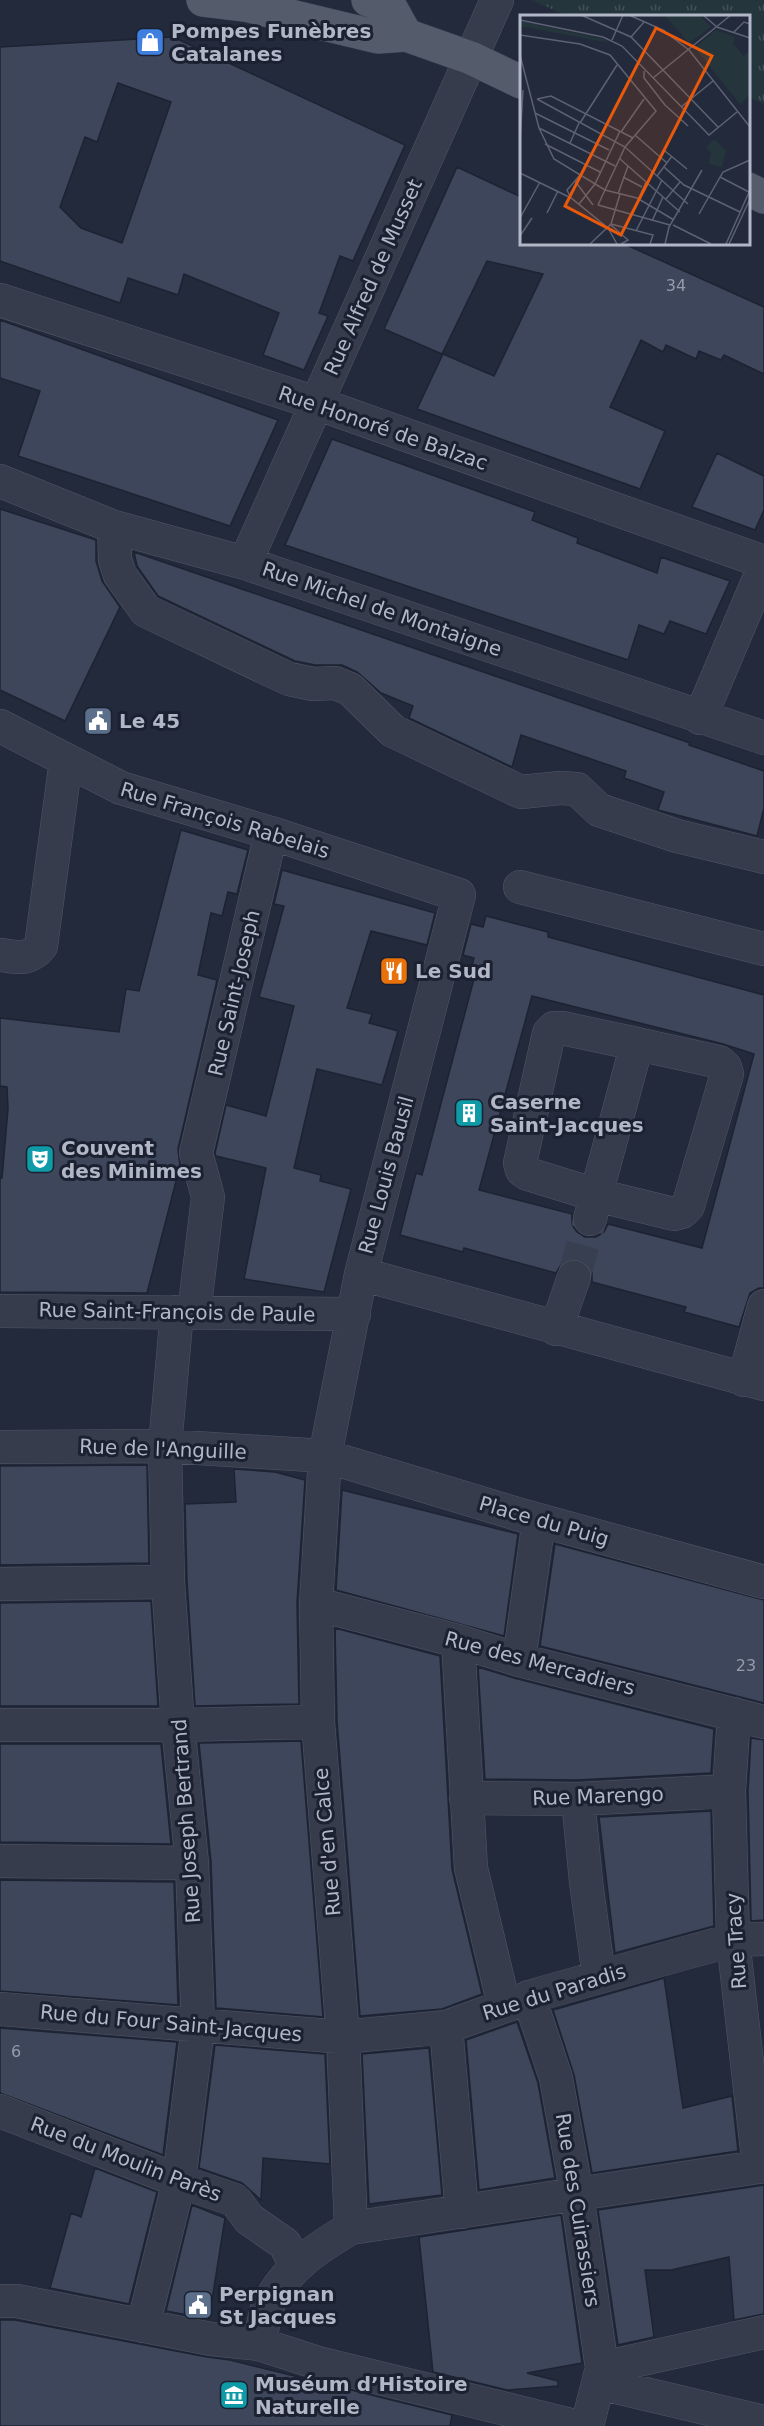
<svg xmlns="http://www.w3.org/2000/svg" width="764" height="2426" viewBox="0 0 764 2426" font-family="'DejaVu Sans',sans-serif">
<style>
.grass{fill:url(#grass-tufts)}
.building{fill:#3e465b;stroke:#1d2332;stroke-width:1.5;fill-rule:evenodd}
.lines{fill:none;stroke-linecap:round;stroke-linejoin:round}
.minor-tunnel{stroke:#383f50;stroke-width:33;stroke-dasharray:33 16;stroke-linecap:butt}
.minor-casing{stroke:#515766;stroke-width:34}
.major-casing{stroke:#3f4554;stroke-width:34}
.minor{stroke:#363c4b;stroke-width:33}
.major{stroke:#545b6b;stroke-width:33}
.labels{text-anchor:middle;stroke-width:6;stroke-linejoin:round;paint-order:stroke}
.number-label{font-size:16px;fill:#959bac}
.poi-label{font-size:20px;font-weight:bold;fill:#b2b7c7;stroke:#1b2130;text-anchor:start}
.street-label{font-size:20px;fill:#b2b7c7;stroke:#1b2130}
.inset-road{fill:none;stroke:#5c6273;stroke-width:1.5}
.view{fill:#e8590c;fill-opacity:0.15;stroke:#e8590c;stroke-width:3}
.inset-edge{fill:none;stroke:#b2b7c7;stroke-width:3}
</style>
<defs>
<pattern id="grass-tufts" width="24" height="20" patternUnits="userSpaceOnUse" patternTransform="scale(1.5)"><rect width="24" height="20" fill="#24363c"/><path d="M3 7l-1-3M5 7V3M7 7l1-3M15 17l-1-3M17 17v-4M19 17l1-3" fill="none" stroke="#415157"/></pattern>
</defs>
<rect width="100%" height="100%" fill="#222a3b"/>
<path class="grass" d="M 532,0 L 764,0 L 764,104 L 748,97 L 748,16 L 567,16 Z"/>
<path class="building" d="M 173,37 L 405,145 L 353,261 L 340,256 L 319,313 L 328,316 L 304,370 L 263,355 L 279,313 L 184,274 L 178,295 L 128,278 L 120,303 L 0,261 L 0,47 ZM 118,83 L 171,102 L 122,243 L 81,228 L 60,207 L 85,137 L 97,142 Z
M 457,167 L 521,197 L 521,243 L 622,243 L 764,307 L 764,374 L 724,355 L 721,360 L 699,351 L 696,359 L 666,345 L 663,352 L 641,340 L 610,407 L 665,431 L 640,489 L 417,409 L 443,354 L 494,376 L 543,274 L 487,261 L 442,354 L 384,329 Z
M 0,320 L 278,420 L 230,526 L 18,456 L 40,391 L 0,378 Z
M 332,439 L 535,512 L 532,520 L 578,538 L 577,543 L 657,573 L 661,557 L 730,581 L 706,634 L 670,621 L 664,634 L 639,625 L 628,660 L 285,545 Z
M 717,453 L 764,476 L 764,510 L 755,530 L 692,507 Z
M 0,509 L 96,540 L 96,561 L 102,581 L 120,607 L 65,721 L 0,690 Z
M 134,552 L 690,743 L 689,745 L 764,771 L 764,808 L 757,836 L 658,810 L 664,792 L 624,778 L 626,771 L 521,735 L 512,767 L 409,718 L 413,706 L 381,693 L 357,672 L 342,665 L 315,665 L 295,661 L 158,596 L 137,566 Z
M 181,830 L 248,850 L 237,894 L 228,892 L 222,916 L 211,913 L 198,975 L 217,980 L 178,1149 L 180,1166 L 147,1293 L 0,1292 L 0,1178 L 2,1178 L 8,1109 L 7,1087 L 0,1086 L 0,1018 L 119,1032 L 126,989 L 139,991 Z
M 282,870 L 435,913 L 427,945 L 371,931 L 347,1008 L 372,1014 L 369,1023 L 398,1031 L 382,1085 L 317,1069 L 294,1168 L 321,1175 L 320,1181 L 351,1189 L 324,1292 L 244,1279 L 266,1168 L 216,1156 L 215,1153 L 226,1105 L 266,1116 L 294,1006 L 259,997 L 284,906 L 274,904 Z
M 486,916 L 548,932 L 548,937 L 764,995 L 764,1288 L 759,1288 L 750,1293 L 739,1327 L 684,1312 L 686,1307 L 592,1282 L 592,1273 L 588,1265 L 580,1259 L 570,1259 L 562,1263 L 556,1273 L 464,1248 L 463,1252 L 400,1235 L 416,1173 L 422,1175 L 474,979 L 469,977 L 474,958 L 463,955 L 471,924 L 483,927 ZM 532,996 L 723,1044 L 754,1054 L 702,1248 L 608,1224 L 604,1232 L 596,1237 L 585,1237 L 577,1232 L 572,1225 L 572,1214 L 479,1190 Z
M 147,1465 L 149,1563 L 0,1565 L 0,1466 Z
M 234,1469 L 275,1472 L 305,1480 L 297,1603 L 299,1704 L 195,1706 L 187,1581 L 185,1504 L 236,1502 Z
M 342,1490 L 518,1534 L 504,1636 L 336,1590 Z
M 555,1544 L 764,1600 L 764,1703 L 540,1646 Z
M 151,1601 L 158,1706 L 0,1706 L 0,1603 Z
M 335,1628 L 440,1656 L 452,1869 L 482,1994 L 442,2009 L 360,2016 L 337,1721 Z
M 478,1667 L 514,1678 L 714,1729 L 711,1773 L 578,1780 L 485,1779 Z
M 751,1738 L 764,1740 L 764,1920 L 751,1921 L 748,1791 Z
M 301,1741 L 323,2017 L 216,2008 L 211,1862 L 199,1743 Z
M 0,1744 L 161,1744 L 171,1844 L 0,1842 Z
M 711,1811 L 714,1926 L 615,1953 L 599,1817 Z
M 0,1880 L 174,1882 L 178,2005 L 0,1991 Z
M 664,1978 L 683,2108 L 732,2096 L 738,2151 L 592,2173 L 574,2075 L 553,2010 Z
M 517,2022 L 538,2083 L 555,2178 L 479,2190 L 466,2040 Z
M 0,2028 L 177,2042 L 163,2155 L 0,2093 Z
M 215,2045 L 325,2054 L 330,2164 L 263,2158 L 261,2200 L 242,2183 L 199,2168 Z
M 429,2048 L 442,2195 L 369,2204 L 362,2054 Z
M 95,2168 L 157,2192 L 129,2304 L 50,2288 L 71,2213 L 81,2217 Z
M 764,2185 L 764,2314 L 734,2320 L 729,2257 L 671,2270 L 645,2270 L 654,2337 L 618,2345 L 598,2210 Z
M 192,2205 L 225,2218 L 209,2319 L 166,2311 Z
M 561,2215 L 582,2363 L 527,2373 L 558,2381 L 558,2386 L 507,2390 L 433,2372 L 419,2237 Z
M 0,2320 L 15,2320 L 207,2357 L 230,2360 L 452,2415 L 450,2426 L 0,2426 Z"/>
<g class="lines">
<path class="minor-tunnel" d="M 574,1277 L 590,1219"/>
<g class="minor-casing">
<path id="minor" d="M 0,300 L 316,403 L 764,562
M 0,481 L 114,527 L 245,563 L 764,738
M 114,527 L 115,560 L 120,575 L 146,611 L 289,679 L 313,684 L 335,683 L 350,689 L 393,731 L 521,792 L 560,788 L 577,789 L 599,810 L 677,836 L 764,857
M 245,563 L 497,0
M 700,718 L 764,567
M 0,726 L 121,788 L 271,833 L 459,895 L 361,1274 L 325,1456 L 316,1604 L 318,1722 L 343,2037 L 351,2228
M 520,887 L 764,949
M 0,955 C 18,957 29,961 41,946 L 66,760
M 590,1219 L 596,1195 L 637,1044 L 562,1028 L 554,1028 L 549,1033 L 520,1163 L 522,1170 L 528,1174 L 596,1195 L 674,1214 L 682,1212 L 688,1206 L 727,1074 L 725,1067 L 719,1062 L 637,1044
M 361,1274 L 764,1384
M 0,1311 L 354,1314
M 194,1313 L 208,1197 L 196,1153 L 271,833
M 556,1329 L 574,1277
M 744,1380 L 764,1306
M 0,1447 L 165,1446 L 325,1456 L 524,1516 L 764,1582
M 0,1584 L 168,1582
M 316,1604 L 458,1641 L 519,1660 L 764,1722
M 458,1641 L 471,1868 L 504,2005
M 519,1660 L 539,1520
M 734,1714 L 729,1791 L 733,1940 L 759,2167
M 0,1725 L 178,1725 L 318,1722
M 466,1798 L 578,1799 L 729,1791
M 578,1799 L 586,1882 L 599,1977
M 0,1861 L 192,1863
M 529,1997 L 556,2078 L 577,2195 L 602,2368 L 587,2426
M 0,2009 L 343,2037 L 446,2027 L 539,1994 L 685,1953 L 733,1940 L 764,1939
M 446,2027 L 462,2212
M 0,2111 L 179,2181 L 235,2200 L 249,2219 L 285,2244 L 295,2265
M 0,2301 L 17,2301 L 211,2339 L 259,2344 L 318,2363 L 575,2426
M 143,2326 L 179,2181 L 198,2026 L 192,1863 L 178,1725 L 168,1582 L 165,1446 L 177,1312
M 259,2344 C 263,2330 264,2311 271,2299 C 290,2265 319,2247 351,2228 L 764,2166
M 602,2368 L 764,2332
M 599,2383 L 764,2422"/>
</g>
<g class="major-casing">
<path id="major" d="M 203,0 L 245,5 L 378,37 L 406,35 L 471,58 L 521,82
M 368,0 L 391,8 L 406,35
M 748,189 L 764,197"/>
</g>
<use href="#minor" class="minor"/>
<use href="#major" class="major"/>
</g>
<defs>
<g id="shop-square" transform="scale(1.5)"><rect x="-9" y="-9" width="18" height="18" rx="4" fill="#3f7fe0" stroke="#1b2130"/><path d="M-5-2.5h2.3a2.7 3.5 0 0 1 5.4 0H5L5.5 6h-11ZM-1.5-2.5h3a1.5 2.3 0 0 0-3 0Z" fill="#fff"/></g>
<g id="civic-square" transform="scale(1.5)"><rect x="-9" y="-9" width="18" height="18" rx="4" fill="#5c6f8a" stroke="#1b2130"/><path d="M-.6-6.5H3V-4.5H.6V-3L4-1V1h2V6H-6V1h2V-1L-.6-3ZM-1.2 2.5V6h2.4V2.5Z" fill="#fff"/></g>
<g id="restaurant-square" transform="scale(1.5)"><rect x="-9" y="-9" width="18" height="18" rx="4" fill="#e8710a" stroke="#1b2130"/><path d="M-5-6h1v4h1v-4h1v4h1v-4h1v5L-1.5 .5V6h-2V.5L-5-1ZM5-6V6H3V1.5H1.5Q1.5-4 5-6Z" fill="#fff"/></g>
<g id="building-square" transform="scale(1.5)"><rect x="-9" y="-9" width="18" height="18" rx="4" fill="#0f9aa8" stroke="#1b2130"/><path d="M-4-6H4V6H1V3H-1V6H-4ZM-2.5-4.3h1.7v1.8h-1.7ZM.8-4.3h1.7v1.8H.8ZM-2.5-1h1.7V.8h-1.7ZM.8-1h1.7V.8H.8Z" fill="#fff"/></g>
<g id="theatre-square" transform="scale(1.5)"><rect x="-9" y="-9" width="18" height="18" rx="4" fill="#0f9aa8" stroke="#1b2130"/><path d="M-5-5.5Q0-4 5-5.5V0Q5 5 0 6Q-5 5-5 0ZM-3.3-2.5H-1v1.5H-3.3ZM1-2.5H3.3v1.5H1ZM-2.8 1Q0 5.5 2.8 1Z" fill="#fff"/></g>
<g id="museum-square" transform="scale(1.5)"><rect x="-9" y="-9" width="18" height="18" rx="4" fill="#0f9aa8" stroke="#1b2130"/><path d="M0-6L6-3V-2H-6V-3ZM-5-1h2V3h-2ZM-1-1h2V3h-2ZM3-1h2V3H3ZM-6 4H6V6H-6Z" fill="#fff"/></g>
</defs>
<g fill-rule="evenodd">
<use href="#shop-square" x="150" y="42"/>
<use href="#civic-square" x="98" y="721"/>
<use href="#restaurant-square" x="394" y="971"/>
<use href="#building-square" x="469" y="1113"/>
<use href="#theatre-square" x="40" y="1159"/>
<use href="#civic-square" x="198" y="2305"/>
<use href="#museum-square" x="234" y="2395"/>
</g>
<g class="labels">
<g class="number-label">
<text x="676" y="291">34</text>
<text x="746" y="1671">23</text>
<text x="16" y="2057">6</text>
</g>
<g class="poi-label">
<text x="171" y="38">Pompes Funèbres<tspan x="171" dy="23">Catalanes</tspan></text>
<text x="119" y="728">Le 45</text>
<text x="415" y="978">Le Sud</text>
<text x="490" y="1109">Caserne<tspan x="490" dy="23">Saint-Jacques</tspan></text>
<text x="61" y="1155">Couvent<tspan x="61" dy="23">des Minimes</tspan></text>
<text x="219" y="2301">Perpignan<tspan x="219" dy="23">St Jacques</tspan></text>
<text x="255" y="2391">Muséum d’Histoire<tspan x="255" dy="23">Naturelle</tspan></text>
</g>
<g class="street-label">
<text transform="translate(373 277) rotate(-66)" y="7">Rue Alfred de Musset</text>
<text transform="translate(383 428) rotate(19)" y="7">Rue Honoré de Balzac</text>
<text transform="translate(382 609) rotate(19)" y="7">Rue Michel de Montaigne</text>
<text transform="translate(225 820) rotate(17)" y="7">Rue François Rabelais</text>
<text transform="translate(234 993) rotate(-77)" y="7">Rue Saint-Joseph</text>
<text transform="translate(386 1175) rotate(-75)" y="7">Rue Louis Bausil</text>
<text transform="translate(177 1312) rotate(1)" y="7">Rue Saint-François de Paule</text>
<text transform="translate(163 1449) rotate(2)" y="7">Rue de l'Anguille</text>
<text transform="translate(544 1521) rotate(16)" y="7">Place du Puig</text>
<text transform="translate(540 1663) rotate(15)" y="7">Rue des Mercadiers</text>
<text transform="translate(598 1796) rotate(-2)" y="7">Rue Marengo</text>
<text transform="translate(186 1821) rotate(-94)" y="7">Rue Joseph Bertrand</text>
<text transform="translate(327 1842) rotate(-95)" y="7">Rue d'en Calce</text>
<text transform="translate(736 1941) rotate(-94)" y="7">Rue Tracy</text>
<text transform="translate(554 1992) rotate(-17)" y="7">Rue du Paradis</text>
<text transform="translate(171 2023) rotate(5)" y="7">Rue du Four Saint-Jacques</text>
<text transform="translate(126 2159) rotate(21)" y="7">Rue du Moulin Parès</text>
<text transform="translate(578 2210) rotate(81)" y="7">Rue des Cuirassiers</text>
</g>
</g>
<g transform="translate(520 15)">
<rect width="230" height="230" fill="#222a3b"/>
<path d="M 144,0 L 179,0 L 191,12 L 169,28 ZM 0,6 L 83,24 L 90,28 L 0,11 ZM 196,15 L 215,22 L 213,28 L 224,42 L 229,36 L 229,81 L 220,89 L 175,33 ZM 194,124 L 206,135 L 202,152 L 189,149 L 191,137 L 186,133 Z" fill="#24363c"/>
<path class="inset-road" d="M 61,0 L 111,22 L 198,112M 109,0 L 145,16M 183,0 L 197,12 L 230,23M 0,5 L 83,22 L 102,31 L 189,120 L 217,97M 144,16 L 169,35 L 230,112M 214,17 L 224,7 L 230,9M 0,20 L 60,29 L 90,40 L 136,96 L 105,132 L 78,190M 111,22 L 124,7M 92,25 L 103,0M 0,40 L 19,113 L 34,144 L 85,175 L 117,183 L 154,205M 124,56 L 124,63 L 145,90 L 168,111M 133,63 L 211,0M 17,84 L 105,132 L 168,189M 17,84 L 31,81 L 113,123M 161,92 L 193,66M 15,98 L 89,135M 60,108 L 97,50M 19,113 L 95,151M 101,117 L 124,84M 115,120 L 147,148M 0,127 L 3,75M 50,128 L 59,108M 25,129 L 80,157M 145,136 L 167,154M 99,143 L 160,197M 144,152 L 164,170 L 220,197M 0,158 L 51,183 L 88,213 L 97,229M 137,161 L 152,141M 103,162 L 122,172M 200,162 L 229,177M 55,166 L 73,190M 98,179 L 108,151M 51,183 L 47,175 L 60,160M 146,184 L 160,167M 59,189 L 75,169 L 100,116M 78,190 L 150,210M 27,198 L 38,176M 179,199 L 203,157 L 230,145M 111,201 L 126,167M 0,203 L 20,167M 132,206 L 143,182M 91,209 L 133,220 L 130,229M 91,210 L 108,225 L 101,229M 153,210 L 191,229M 116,216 L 142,165M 0,221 L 12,203M 70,229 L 91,209 L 100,179M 145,229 L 149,212 L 182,155M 206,229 L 230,175M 209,229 L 230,184"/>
<path class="view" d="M 136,13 L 192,41 L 101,220 L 45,191 Z"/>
<rect width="230" height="230" class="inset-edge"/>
</g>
</svg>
